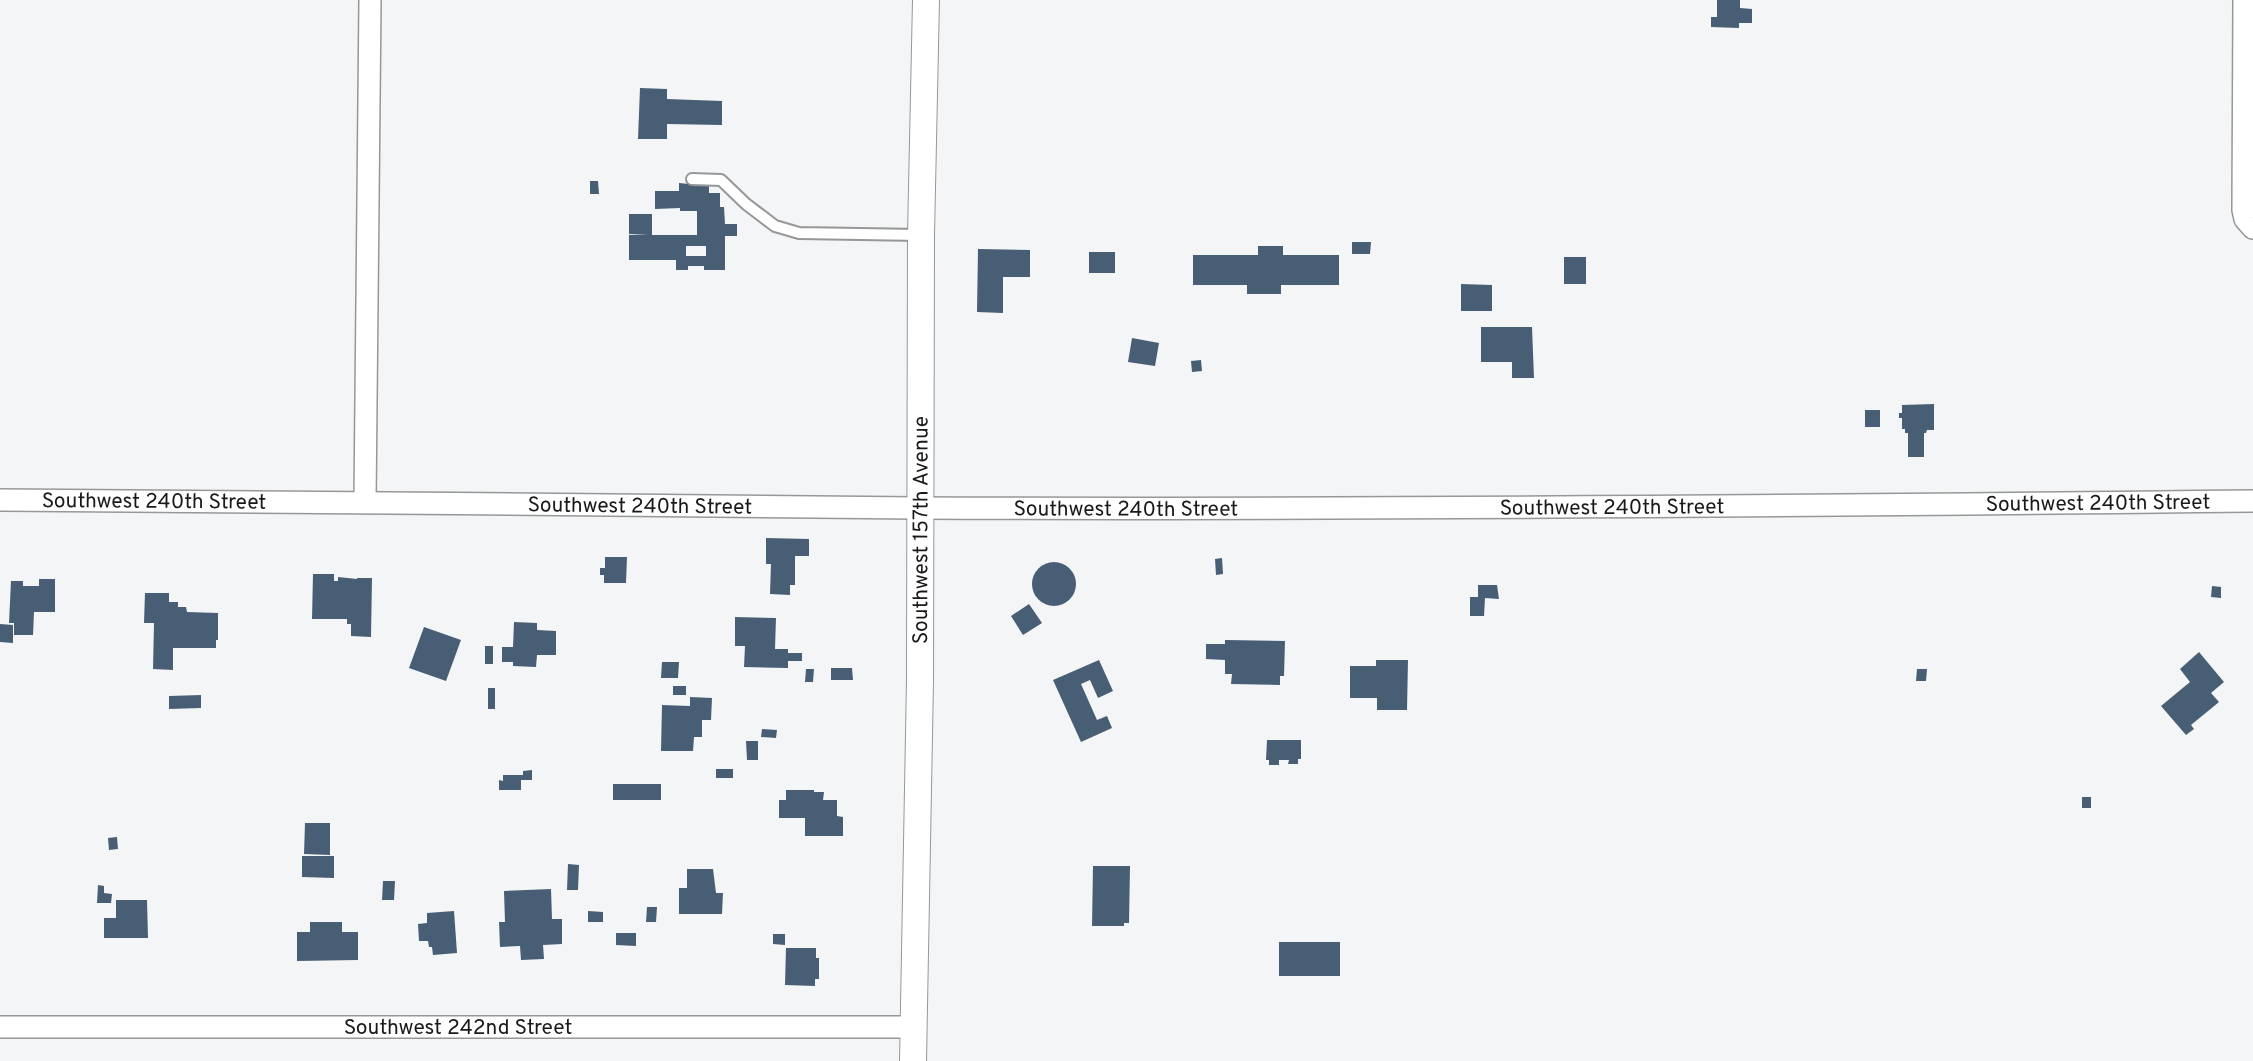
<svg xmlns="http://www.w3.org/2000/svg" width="2253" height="1061" viewBox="0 0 2253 1061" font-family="Overpass,sans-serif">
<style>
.building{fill:#485e74;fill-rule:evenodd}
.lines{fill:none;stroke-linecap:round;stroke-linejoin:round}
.service-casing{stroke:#969798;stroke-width:14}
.minor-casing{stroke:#969798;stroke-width:24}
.tertiary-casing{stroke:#969798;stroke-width:28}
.service{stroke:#fff;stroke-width:10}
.minor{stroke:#fff;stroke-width:21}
.tertiary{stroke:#fff;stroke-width:26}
.labels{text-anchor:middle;stroke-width:6;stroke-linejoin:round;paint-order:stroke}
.street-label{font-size:21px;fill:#181919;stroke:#fff}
</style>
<rect width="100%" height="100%" fill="#f3f5f6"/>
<path class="building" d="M 1717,0 L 1740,0 L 1740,8 L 1752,9 L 1752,23 L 1739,23 L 1739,28 L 1711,27 L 1711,17 L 1717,17 Z
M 640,88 L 667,89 L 667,99 L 722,101 L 722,125 L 667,124 L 667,139 L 638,139 Z
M 590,181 L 598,181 L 599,194 L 590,194 Z
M 679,183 L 709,186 L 709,193 L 720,193 L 720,207 L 724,207 L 725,224 L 737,224 L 737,236 L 725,236 L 725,270 L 704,270 L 704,266 L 688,266 L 688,270 L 676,270 L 676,260 L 629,260 L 629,235 L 648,235 L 629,234 L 629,214 L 652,214 L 652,235 L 697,235 L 697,211 L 680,211 L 680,208 L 655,209 L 655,191 L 679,191 ZM 686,246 L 706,246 L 706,256 L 686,256 Z
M 1352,242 L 1371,242 L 1370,254 L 1352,254 Z
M 1258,246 L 1283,246 L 1283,255 L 1339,255 L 1339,285 L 1281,285 L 1281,294 L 1247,294 L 1247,285 L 1193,285 L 1193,255 L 1258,255 Z
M 978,249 L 1030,250 L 1030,277 L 1003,277 L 1003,313 L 977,312 Z
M 1089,252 L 1115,252 L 1115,273 L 1089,273 Z
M 1564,257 L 1586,257 L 1586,284 L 1564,284 Z
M 1461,284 L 1492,285 L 1492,311 L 1461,311 Z
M 1481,327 L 1532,327 L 1534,378 L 1512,378 L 1512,362 L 1481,362 Z
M 1132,338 L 1159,343 L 1155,366 L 1128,362 Z
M 1201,360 L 1202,371 L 1192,372 L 1191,361 Z
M 1934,404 L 1934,430 L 1927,430 L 1926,433 L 1924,433 L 1924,457 L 1908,457 L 1908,433 L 1905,433 L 1905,429 L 1902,429 L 1902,418 L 1899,418 L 1899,413 L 1902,413 L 1902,405 Z
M 1865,410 L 1880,410 L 1880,427 L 1865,427 Z
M 766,538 L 809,539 L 809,556 L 795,556 L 795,585 L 790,585 L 790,595 L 770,594 L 771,564 L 766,564 Z
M 605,557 L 627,557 L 626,583 L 604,583 L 604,575 L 600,575 L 600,568 L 605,568 Z
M 1222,558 L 1223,574 L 1216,575 L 1215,559 Z
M1032 584a22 22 0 1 1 44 0a22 22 0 1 1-44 0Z
M 313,574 L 334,574 L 334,581 L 338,581 L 338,577 L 357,579 L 357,578 L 372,578 L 371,637 L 351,636 L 351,624 L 347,624 L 347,619 L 312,619 Z
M 39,579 L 55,579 L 55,612 L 34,612 L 33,635 L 14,635 L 14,623 L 9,623 L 11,581 L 23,581 L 23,586 L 39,586 Z
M 1478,585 L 1497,585 L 1499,599 L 1485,598 L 1484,616 L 1470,616 L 1470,597 L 1478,597 Z
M 2212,586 L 2221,587 L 2221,598 L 2211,597 Z
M 145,593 L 169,593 L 169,602 L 178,602 L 178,607 L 186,607 L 187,612 L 218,613 L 218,640 L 216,640 L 216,648 L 173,648 L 173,670 L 153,669 L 154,623 L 144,623 Z
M 1029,604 L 1042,623 L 1023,635 L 1011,616 Z
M 735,617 L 776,618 L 775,649 L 788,649 L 788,653 L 802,653 L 802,661 L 788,661 L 788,668 L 744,667 L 745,646 L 735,646 Z
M 514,622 L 537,623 L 537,630 L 556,631 L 556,655 L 537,655 L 536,667 L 513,666 L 513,662 L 502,662 L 502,647 L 513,647 Z
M 0,624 L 13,625 L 13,643 L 0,642 Z
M 424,627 L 461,640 L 446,681 L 409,668 Z
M 1225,640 L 1285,641 L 1284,676 L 1280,676 L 1280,685 L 1231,684 L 1232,674 L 1225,674 L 1225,660 L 1206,659 L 1206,644 L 1225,644 Z
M 485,646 L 493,646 L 493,664 L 485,664 Z
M 2199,652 L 2224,682 L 2211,693 L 2219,702 L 2191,725 L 2194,729 L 2186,735 L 2161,706 L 2190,682 L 2180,669 Z
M 1099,660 L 1113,691 L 1098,698 L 1090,680 L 1081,684 L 1097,720 L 1107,716 L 1112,728 L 1081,742 L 1053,680 Z
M 1376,660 L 1408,660 L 1407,710 L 1377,710 L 1377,698 L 1350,698 L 1350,666 L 1376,666 Z
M 662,662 L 679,662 L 678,678 L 661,678 Z
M 831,668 L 852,668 L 853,680 L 831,680 Z
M 806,669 L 814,669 L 813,682 L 805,682 Z
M 1917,669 L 1927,669 L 1926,681 L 1916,681 Z
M 673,686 L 686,686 L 686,695 L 673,695 Z
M 488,688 L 495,688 L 495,709 L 488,709 Z
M 201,695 L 201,708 L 169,709 L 169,696 Z
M 690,697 L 712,698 L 711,720 L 702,720 L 702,737 L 694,737 L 693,751 L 661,751 L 662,705 L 690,706 Z
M 762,729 L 777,730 L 776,738 L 761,737 Z
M 1267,740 L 1301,740 L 1301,759 L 1298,759 L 1298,764 L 1288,764 L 1289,760 L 1279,760 L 1279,765 L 1269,765 L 1269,760 L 1266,760 Z
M 746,741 L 758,741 L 758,760 L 747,760 Z
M 716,769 L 733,769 L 733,778 L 716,778 Z
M 532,770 L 532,780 L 521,780 L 521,790 L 499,790 L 499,780 L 503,781 L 503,775 L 523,775 L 523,771 Z
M 613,784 L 661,784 L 661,800 L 613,800 Z
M 786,790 L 814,790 L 814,792 L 824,792 L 823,800 L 837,800 L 837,816 L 843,817 L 843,836 L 805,836 L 805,818 L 779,818 L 779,800 L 786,800 Z
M 2082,797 L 2091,797 L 2091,808 L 2082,808 Z
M 305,823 L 330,823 L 330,855 L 304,854 Z
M 117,837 L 118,849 L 109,850 L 108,838 Z
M 302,856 L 334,856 L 334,878 L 302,877 Z
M 568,864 L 579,865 L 578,890 L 567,890 Z
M 1093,866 L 1130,866 L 1129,923 L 1124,923 L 1124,926 L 1092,926 Z
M 687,869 L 713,869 L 716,893 L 723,893 L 722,914 L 679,914 L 679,888 L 687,888 Z
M 383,881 L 395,881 L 394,900 L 382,900 Z
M 98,885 L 104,886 L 104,893 L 112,894 L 111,903 L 97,903 Z
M 551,889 L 552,919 L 562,919 L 562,944 L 543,945 L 544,959 L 521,960 L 520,946 L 500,947 L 499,922 L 505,922 L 504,891 Z
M 116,900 L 147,900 L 148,938 L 104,938 L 104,918 L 116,918 Z
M 647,907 L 657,907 L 656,922 L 646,922 Z
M 454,911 L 457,953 L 433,955 L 432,947 L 429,947 L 428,941 L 419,941 L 418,924 L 427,923 L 427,913 Z
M 588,911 L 603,912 L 603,922 L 588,922 Z
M 310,922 L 342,922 L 342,932 L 358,932 L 358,960 L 297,961 L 297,932 L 310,932 Z
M 616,933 L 636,933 L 636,946 L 616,945 Z
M 773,934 L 785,934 L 785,945 L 773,944 Z
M 1279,942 L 1340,942 L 1340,976 L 1279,976 Z
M 786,948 L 816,948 L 816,958 L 819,958 L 819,979 L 815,979 L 815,986 L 785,985 Z"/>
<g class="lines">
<g class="service-casing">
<path id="service" d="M 692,179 L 721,180 L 746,204 L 775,226 L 799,233 L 920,235"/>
</g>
<g class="minor-casing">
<g id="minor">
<path d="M 2244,0 L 2243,210 L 2245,219 L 2253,228"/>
<path id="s1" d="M 0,500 C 306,501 611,506 917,508 C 1362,510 1808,506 2253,501"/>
<path d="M 365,501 L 370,0"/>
<path id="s2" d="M 0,1027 L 914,1027"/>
</g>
</g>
<g class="tertiary-casing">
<g id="tertiary">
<path id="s3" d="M 913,1061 L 920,680 L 921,235 L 926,0"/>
</g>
</g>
<use href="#service" class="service"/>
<use href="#minor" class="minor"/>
<use href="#tertiary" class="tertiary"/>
</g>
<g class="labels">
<g class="street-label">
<text dy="7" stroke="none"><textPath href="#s1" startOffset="154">Southwest 240th Street</textPath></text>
<text dy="7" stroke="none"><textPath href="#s1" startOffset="2098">Southwest 240th Street</textPath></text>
<text dy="7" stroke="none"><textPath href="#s1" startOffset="640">Southwest 240th Street</textPath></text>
<text dy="7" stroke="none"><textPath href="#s1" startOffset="1612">Southwest 240th Street</textPath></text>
<text dy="7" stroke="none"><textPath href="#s1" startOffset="1126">Southwest 240th Street</textPath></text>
<text dy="7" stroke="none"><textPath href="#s3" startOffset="531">Southwest 157th Avenue</textPath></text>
<text dy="7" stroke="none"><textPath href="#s2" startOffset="458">Southwest 242nd Street</textPath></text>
</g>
</g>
</svg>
